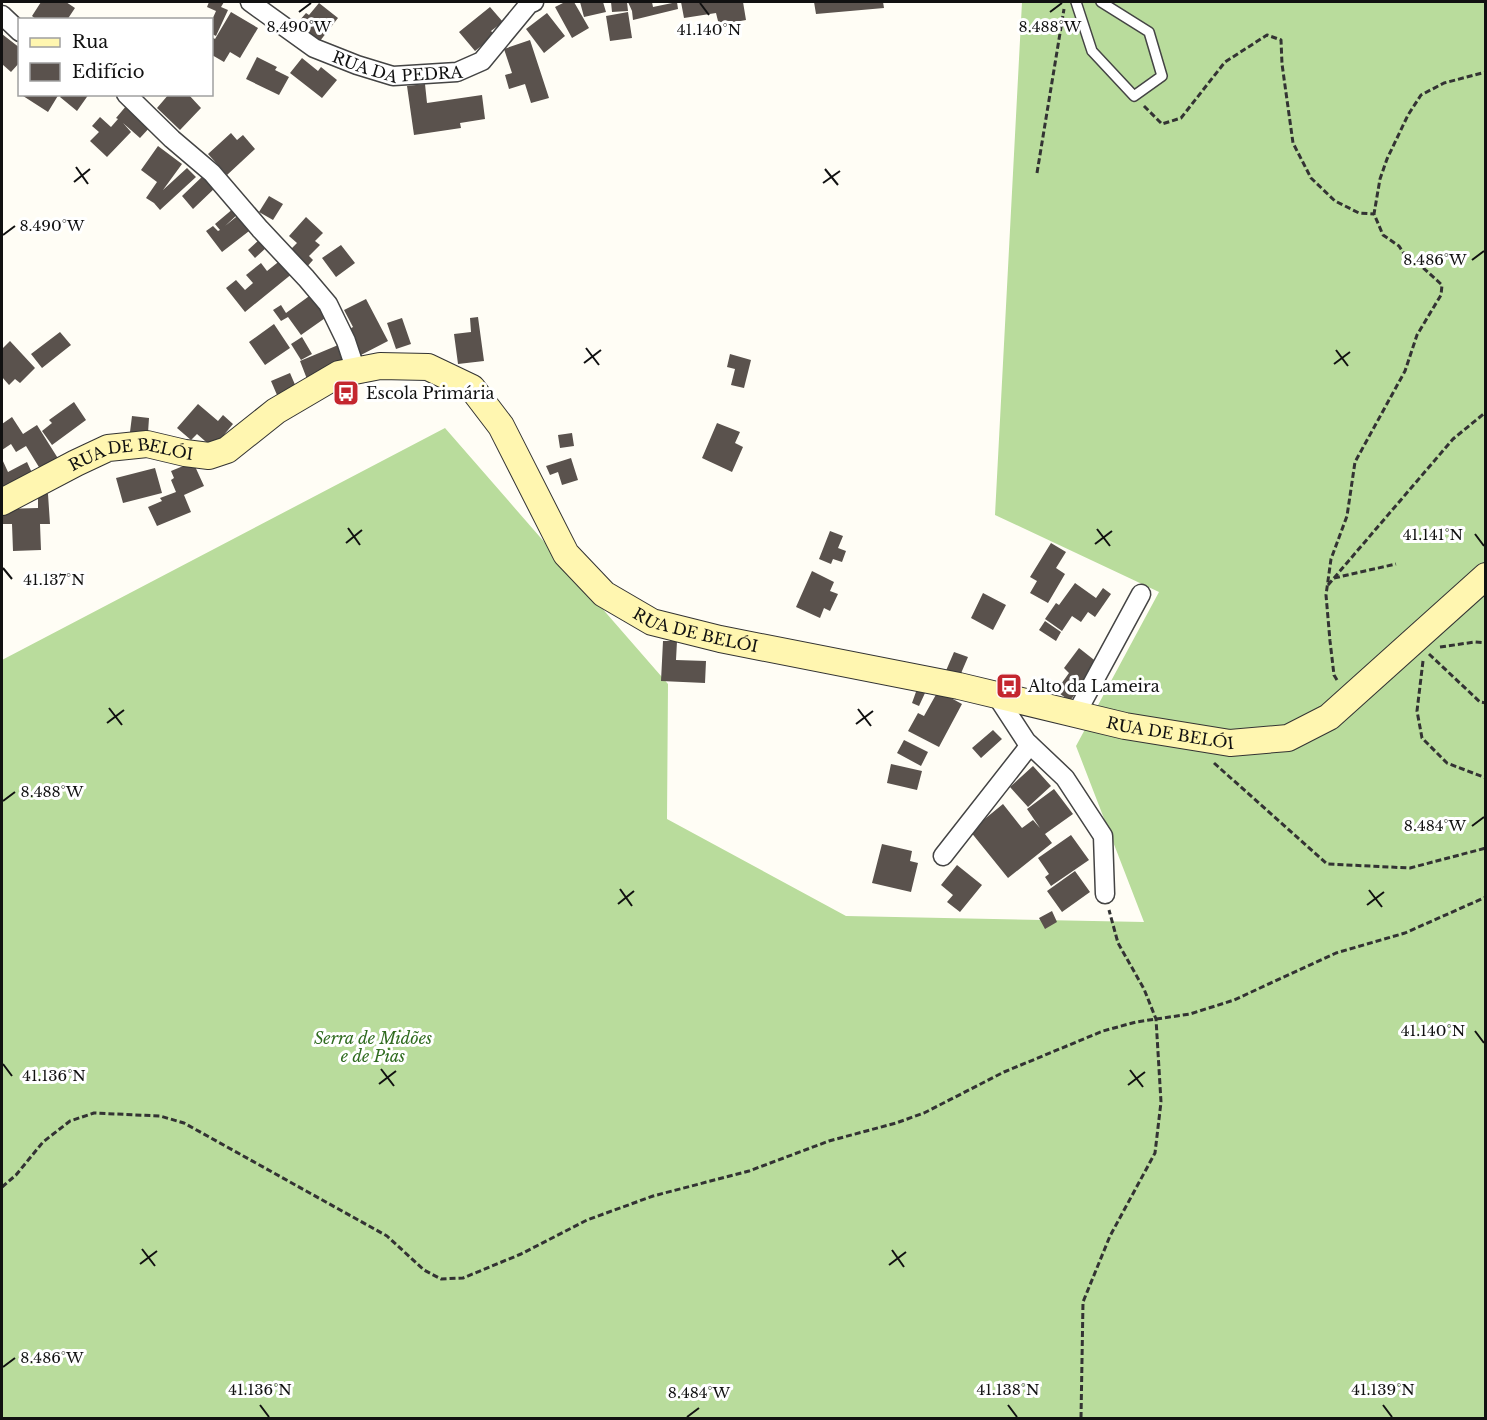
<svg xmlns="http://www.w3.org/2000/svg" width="1487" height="1420" viewBox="0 0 1487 1420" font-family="'Libre Baskerville',serif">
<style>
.forest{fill:#b9dc9c}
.building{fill:#5a524d}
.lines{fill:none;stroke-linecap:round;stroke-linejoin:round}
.lane-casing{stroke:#444;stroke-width:12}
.street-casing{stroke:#444;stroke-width:21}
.secondary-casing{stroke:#333;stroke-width:28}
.path{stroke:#333;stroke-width:3;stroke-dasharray:6 3;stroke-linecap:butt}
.lane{stroke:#fff;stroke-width:9}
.street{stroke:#fff;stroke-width:18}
.secondary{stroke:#fff6b0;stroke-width:26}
.ticks{fill:none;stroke:#111;stroke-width:2}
.labels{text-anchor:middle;stroke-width:6;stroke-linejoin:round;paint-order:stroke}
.street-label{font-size:16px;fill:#111;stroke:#fff}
.poi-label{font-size:16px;fill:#111;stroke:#fff;text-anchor:start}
.park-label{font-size:16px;font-style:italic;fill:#2f6b1f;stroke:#fff}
.ticks-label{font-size:15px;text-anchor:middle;fill:#111;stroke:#fff;stroke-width:6;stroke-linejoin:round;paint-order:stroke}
</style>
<rect width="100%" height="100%" fill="#fffdf5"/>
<path class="forest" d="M 1022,2 L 1485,2 L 1485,1418 L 2,1418 L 2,660 L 445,428 L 668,684 L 667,819 L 846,916 L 1144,922 L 1076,746 L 1159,592 L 995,515 Z"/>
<path class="building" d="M 41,2 L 66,2 L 75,8 L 67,20 L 37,20 L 32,16 Z
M 209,2 L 224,2 L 221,7 L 228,10 L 216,36 L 212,34 L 212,20 L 216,11 L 207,7 Z
M 565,2 L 574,2 L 589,28 L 572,38 L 555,7 Z
M 580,2 L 603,2 L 606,12 L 584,17 Z
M 611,2 L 627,2 L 628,11 L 612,12 Z
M 628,2 L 652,2 L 653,7 L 677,2 L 678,9 L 633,20 L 632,11 Z
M 681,2 L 743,2 L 746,20 L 719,25 L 716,13 L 684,18 Z
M 814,2 L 883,2 L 884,8 L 816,14 Z
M 319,3 L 338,18 L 316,46 L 293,28 L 306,13 L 309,15 Z
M 490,7 L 503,22 L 491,31 L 495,35 L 475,51 L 459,32 Z
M 231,12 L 258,28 L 240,58 L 230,52 L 224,62 L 212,55 L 212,37 L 215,39 Z
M 628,12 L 632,38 L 610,41 L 606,16 Z
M 547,13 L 565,36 L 544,53 L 526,29 Z
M 2,34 L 20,48 L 20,62 L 11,72 L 2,64 Z
M 530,40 L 549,98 L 531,103 L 525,84 L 509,89 L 505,75 L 512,73 L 504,49 Z
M 257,57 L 277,67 L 275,70 L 289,77 L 279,95 L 246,79 Z
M 302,58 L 318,71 L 321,67 L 337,80 L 322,98 L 290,73 Z
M 425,84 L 427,103 L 482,95 L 485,119 L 460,123 L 461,128 L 414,135 L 407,86 Z
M 20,94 L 59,94 L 48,112 Z
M 62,94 L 89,94 L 77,111 L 60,97 Z
M 169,94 L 188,94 L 201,108 L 180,130 L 157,108 Z
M 127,105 L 151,126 L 140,138 L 123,123 L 131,132 L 107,157 L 90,141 L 99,132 L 92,126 L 100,117 L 111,127 L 118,119 L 116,118 Z
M 231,133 L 237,140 L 243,135 L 255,149 L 227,175 L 208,154 Z
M 158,146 L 182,164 L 163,190 L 187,168 L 196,177 L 160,210 L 154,203 L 146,198 L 157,182 L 141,170 Z
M 205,174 L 216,187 L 193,209 L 182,196 Z
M 269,196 L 283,204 L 273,220 L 259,212 Z
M 234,208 L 239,213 L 225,226 L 241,213 L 253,228 L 222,252 L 206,231 L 213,226 L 218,231 L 220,230 L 215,224 Z
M 306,217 L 323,233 L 315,241 L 320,245 L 309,256 L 313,260 L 305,269 L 288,252 L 297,243 L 289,236 Z
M 260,239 L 267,247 L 255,258 L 248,250 Z
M 341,245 L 355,263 L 336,277 L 322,258 Z
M 282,259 L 293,273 L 245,312 L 226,288 L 236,280 L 245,290 L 253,283 L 246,275 L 261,263 L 267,271 Z
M 312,294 L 328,316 L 301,335 L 288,317 L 281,321 L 273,310 L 281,305 L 286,313 Z
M 366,299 L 388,341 L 359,356 L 346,331 L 353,327 L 344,310 Z
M 478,317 L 484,361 L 458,364 L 454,334 L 471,332 L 470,318 Z
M 402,318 L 411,344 L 396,349 L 387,323 Z
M 274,324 L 290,348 L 265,365 L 249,342 Z
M 60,332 L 71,345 L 42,368 L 31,354 Z
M 302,337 L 312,354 L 301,360 L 291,344 Z
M 10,341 L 35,368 L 20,383 L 15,379 L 9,385 L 2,377 L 2,364 L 3,363 L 2,361 L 2,349 Z
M 343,343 L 350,361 L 307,379 L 300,361 Z
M 730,354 L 751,360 L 744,388 L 731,385 L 735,369 L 727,367 Z
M 290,373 L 296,387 L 277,395 L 271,381 Z
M 74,402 L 86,420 L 52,445 L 42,431 L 52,423 L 49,420 Z
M 198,404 L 218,421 L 223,415 L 233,424 L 213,448 L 197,434 L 191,440 L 177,428 Z
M 132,416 L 149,418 L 148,433 L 130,432 Z
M 12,417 L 23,434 L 37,425 L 59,460 L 42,472 L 26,446 L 16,452 L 11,444 L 2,450 L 2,424 Z
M 717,423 L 740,432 L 735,443 L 743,447 L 732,472 L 702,458 Z
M 572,433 L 574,446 L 560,448 L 558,435 Z
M 571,458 L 578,480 L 562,485 L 558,472 L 550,475 L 546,466 Z
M 2,459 L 8,472 L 27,462 L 33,475 L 2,491 Z
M 193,462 L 204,486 L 184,495 L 191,512 L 157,526 L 148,507 L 162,501 L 160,498 L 176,492 L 171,480 L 174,478 L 171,471 Z
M 155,468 L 162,493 L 123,503 L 116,478 Z
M 38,494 L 48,494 L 50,524 L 40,524 L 41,550 L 13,551 L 12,524 L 2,524 L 2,509 L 38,508 Z
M 830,531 L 843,536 L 838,548 L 846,551 L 842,562 L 833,559 L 831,564 L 819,559 Z
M 1051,543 L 1066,552 L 1056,568 L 1065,574 L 1048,603 L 1030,593 L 1037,581 L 1030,577 Z
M 812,571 L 834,582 L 830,591 L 838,594 L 830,611 L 824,608 L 820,618 L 796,607 Z
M 1075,583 L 1096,598 L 1103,588 L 1111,594 L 1095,617 L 1088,612 L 1081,622 L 1072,616 L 1062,631 L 1045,619 L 1056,603 L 1059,605 Z
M 983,593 L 1006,605 L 993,630 L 971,618 Z
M 1045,621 L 1061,632 L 1056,641 L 1039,630 Z
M 663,641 L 677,641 L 676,660 L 706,661 L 705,683 L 661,681 Z
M 1079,648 L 1098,663 L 1070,701 L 1056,691 L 1069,673 L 1064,668 Z
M 954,652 L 968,657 L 959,678 L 945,673 Z
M 917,689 L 925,693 L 919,706 L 912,703 Z
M 938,691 L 962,704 L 939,747 L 908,731 L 918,713 L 924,716 Z
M 993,730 L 1002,739 L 981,758 L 972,748 Z
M 904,740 L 928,752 L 921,766 L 897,753 Z
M 891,764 L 922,771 L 917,790 L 887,783 Z
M 1033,766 L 1051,786 L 1028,807 L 1010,787 Z
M 1054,789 L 1073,814 L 1045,834 L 1052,843 L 1008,878 L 970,831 L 1003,804 L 1022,828 L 1033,820 L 1040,828 L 1027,809 Z
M 1071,835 L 1089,860 L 1051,886 L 1045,877 L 1049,874 L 1038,858 Z
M 882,844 L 912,851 L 910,861 L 918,863 L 911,892 L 872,883 Z
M 957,865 L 982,885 L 960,912 L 947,902 L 953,895 L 941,885 Z
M 1075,871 L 1090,892 L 1062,912 L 1047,891 Z
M 1052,911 L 1057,922 L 1045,929 L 1039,918 Z"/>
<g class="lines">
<g class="lane-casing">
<path id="lane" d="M 1076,2 L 1092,51 L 1134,96 L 1162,76 L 1149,32 L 1101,2"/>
</g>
<g class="street-casing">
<g id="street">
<path id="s1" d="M 250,2 L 314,48 L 357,65 L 393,76 L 457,72 L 482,61 L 529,4 L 534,2"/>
<path d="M 2,15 L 20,32"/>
<path d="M 126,94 L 172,139 L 212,173 L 260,229 L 306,278 L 328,304 L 346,341 L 356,371"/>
<path d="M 996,695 L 1026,741 L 1065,778 L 1103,836 L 1105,894"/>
<path d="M 1076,714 L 1141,594"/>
<path d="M 943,856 L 1030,745"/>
</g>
</g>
<g class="secondary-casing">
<g id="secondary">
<path id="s2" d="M 2,502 L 76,463 L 108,448 L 147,444 L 185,453 L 209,456 L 227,450 L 276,411 L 339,374 L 380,366 L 428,367 L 472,388 L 501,426 L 566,554 L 604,594 L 652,622 L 720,639 L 959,686 L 1125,726 L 1230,743 L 1288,738 L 1329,717 L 1486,576"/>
</g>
</g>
<path class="path" d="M 1144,106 L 1162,124 L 1181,118 L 1225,62 L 1267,35 L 1281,40 L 1282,64 L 1293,143 L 1311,178 L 1335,201 L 1359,213 L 1374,214
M 1037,173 L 1064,9
M 1334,578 L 1396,564
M 1328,585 L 1453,439 L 1486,412
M 1440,647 L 1475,642 L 1486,643
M 1429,654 L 1480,702 L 1486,703
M 1423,661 L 1417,711 L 1422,738 L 1447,763 L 1486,778
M 1337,680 L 1334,675 L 1330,641 L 1326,595 L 1331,559 L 1347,516 L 1355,462 L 1405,371 L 1417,335 L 1441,295 L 1442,285 L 1419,264 L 1408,260 L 1399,246 L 1383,235 L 1374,214 L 1380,179 L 1387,159 L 1408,115 L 1421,95 L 1444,83 L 1486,72
M 1214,763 L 1327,864 L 1410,868 L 1486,848
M 2,1187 L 16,1175 L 43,1142 L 70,1121 L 94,1113 L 160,1116 L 184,1123 L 387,1236 L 424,1270 L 441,1279 L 463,1278 L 521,1254 L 587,1220 L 653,1196 L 749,1171 L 829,1141 L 896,1123 L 924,1113 L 1004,1072 L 1103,1031 L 1136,1022 L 1190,1014 L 1234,1000 L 1336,953 L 1405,933 L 1486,897
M 1081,1418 L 1083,1302 L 1110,1236 L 1155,1153 L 1161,1102 L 1156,1019 L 1144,989 L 1118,943 L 1109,910"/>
<use href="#lane" class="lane"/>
<use href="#street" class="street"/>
<use href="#secondary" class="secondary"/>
</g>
<path class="ticks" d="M 700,3 L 709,15M 299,12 L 311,3M 1050,12 L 1062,3M 76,167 L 88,184M 825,169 L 838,185M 74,182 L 90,169M 823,183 L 840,171M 3,235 L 15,226M 1472,260 L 1484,251M 586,348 L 599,365M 1336,350 L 1348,366M 584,363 L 601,350M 1334,364 L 1350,352M 348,528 L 360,545M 1097,529 L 1110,546M 1475,534 L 1484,546M 346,543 L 362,530M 1095,544 L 1112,531M 3,568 L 12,579M 109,708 L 122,725M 858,709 L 871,726M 107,723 L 124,710M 856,724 L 873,711M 3,801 L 15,792M 1472,826 L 1484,817M 620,889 L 632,906M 1369,890 L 1382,907M 618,904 L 634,891M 1367,905 L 1384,892M 1475,1031 L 1484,1043M 3,1064 L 12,1076M 381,1069 L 394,1086M 1130,1070 L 1143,1087M 379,1084 L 396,1071M 1128,1085 L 1145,1072M 142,1249 L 155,1266M 892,1250 L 904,1267M 140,1264 L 157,1251M 889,1265 L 906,1252M 3,1367 L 15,1358M 260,1405 L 269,1417M 1008,1405 L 1017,1417M 1383,1405 L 1392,1417M 687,1417 L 699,1408"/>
<defs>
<g id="bus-square" transform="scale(1.35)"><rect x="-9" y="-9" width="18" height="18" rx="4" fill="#c4262e" stroke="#fff"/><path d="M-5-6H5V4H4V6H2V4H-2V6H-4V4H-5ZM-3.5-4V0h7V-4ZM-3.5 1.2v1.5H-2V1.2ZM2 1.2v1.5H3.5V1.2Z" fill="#fff"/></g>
</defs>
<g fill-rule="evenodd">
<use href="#bus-square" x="346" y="393"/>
<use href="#bus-square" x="1009" y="686"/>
</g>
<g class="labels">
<g class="street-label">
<text dy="6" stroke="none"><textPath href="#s1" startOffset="166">RUA DA PEDRA</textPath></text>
<text dy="6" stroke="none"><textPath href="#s2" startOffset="141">RUA DE BELÓI</textPath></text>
<text dy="6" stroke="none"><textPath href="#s2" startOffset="861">RUA DE BELÓI</textPath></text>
<text dy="6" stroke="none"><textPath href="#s2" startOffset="1347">RUA DE BELÓI</textPath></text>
</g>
<g class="poi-label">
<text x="366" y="399">Escola Primária</text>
<text x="1028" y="692">Alto da Lameira</text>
</g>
<g class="park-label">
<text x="373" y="1044">Serra de Midões<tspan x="373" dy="18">e de Pias</tspan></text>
</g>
</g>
<g class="ticks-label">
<text x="299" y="32">8.490°W</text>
<text x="1050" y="32">8.488°W</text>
<text x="709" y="35">41.140°N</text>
<text x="52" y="231">8.490°W</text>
<text x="1435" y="265">8.486°W</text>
<text x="1433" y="540">41.141°N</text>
<text x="54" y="585">41.137°N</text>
<text x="52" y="797">8.488°W</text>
<text x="1435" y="831">8.484°W</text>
<text x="1433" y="1036">41.140°N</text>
<text x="54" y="1081">41.136°N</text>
<text x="52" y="1363">8.486°W</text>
<text x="260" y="1395">41.136°N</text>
<text x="1008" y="1395">41.138°N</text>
<text x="1383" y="1395">41.139°N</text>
<text x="699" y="1398">8.484°W</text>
</g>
<rect width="1487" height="1420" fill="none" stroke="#111111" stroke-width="6"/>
<rect x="18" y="18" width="195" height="78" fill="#ffffff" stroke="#a0a0a0" stroke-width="1.5"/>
<rect x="30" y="38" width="30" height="9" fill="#fff6b0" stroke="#a0a0a0" stroke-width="1.5"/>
<text x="72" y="48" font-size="18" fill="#111111">Rua</text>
<rect x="30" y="63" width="30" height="18" fill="#5a524d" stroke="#a0a0a0" stroke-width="1.5"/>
<text x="72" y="78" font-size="18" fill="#111111">Edifício</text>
</svg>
